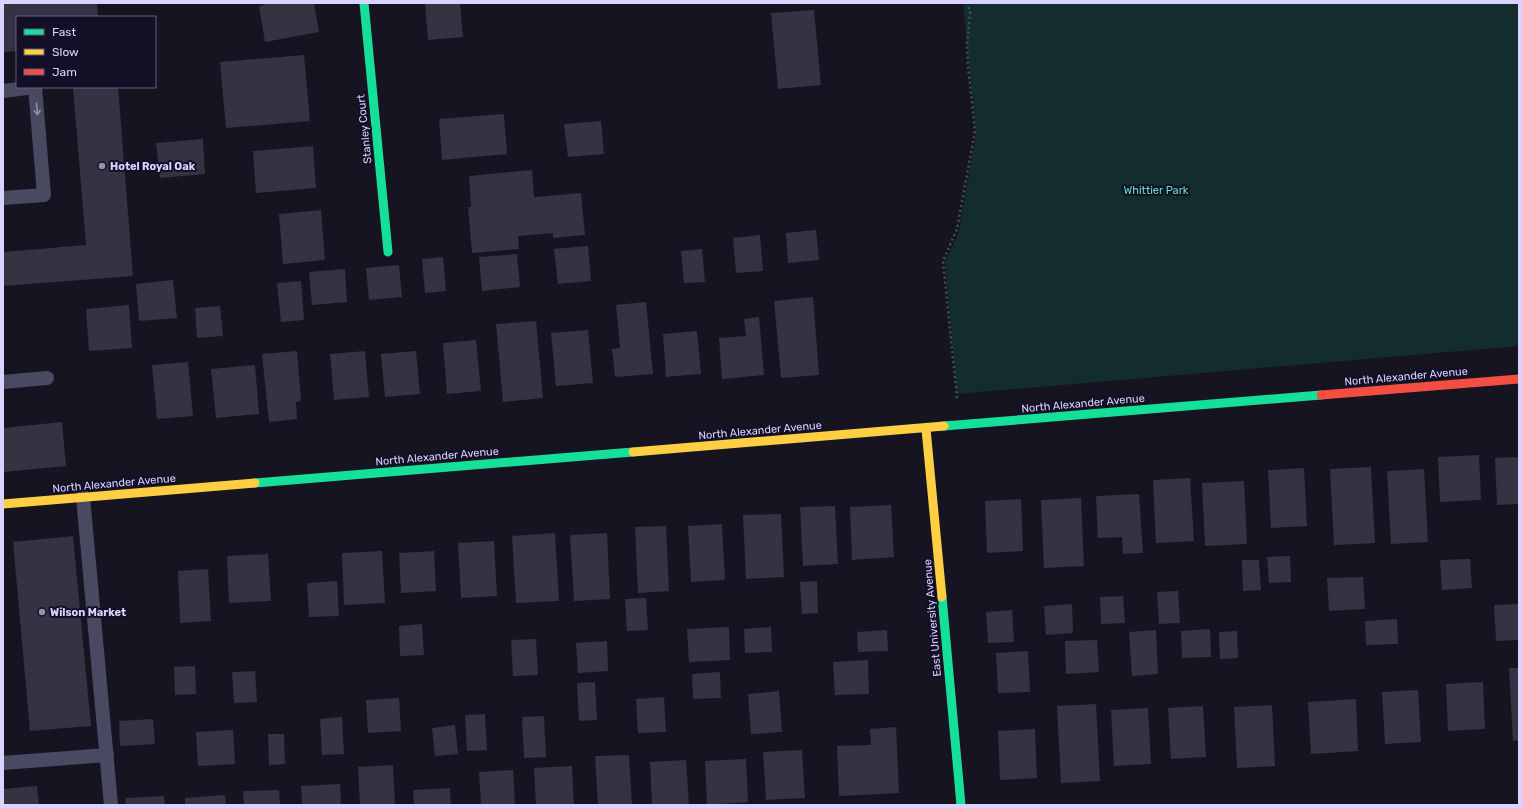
<svg xmlns="http://www.w3.org/2000/svg" width="1522" height="808" viewBox="0 0 1522 808" font-family="Rubik,sans-serif">
<style>
.green{fill:#132c2d}
.building{fill:#343243}
.lines{fill:none;stroke-linecap:round;stroke-linejoin:round}
.path{stroke:#44505f;stroke-width:2.5;stroke-dasharray:2 3;stroke-linecap:butt}
.lane{stroke:#4a4962;stroke-width:14}
.fast{stroke:#16e098;stroke-width:9}
.slow{stroke:#ffcf43;stroke-width:9}
.jam{stroke:#f24e42;stroke-width:9}
.oneway{stroke:#928eb0}
.poi-dot{fill:#9591b1;stroke:#130f26;stroke-width:1.5}
.labels{text-anchor:middle;stroke-width:4;stroke-linejoin:round;paint-order:stroke}
.street-label{font-size:11px;fill:#d9d4ff;stroke:#130f26}
.poi-label{font-size:11px;font-weight:bold;fill:#d9d4ff;stroke:#130f26;text-anchor:start}
.park-label{font-size:11px;fill:#5fe0c0;stroke:#130f26}
</style>
<rect width="100%" height="100%" fill="#161421"/>
<path class="green" d="M 963,3 L 1519,3 L 1519,346 L 957,394 L 945,261 L 958,235 L 976,134 Z"/>
<path class="building" d="M 3,3 L 97,3 L 98,17 L 17,17 L 17,51 L 3,52 Z
M 264,3 L 314,3 L 319,32 L 265,42 L 259,6 L 264,5 Z
M 441,3 L 460,3 L 463,37 L 428,40 L 425,4 Z
M 814,10 L 821,85 L 778,89 L 771,13 Z
M 304,55 L 310,121 L 226,128 L 220,62 Z
M 73,87 L 118,87 L 133,276 L 3,286 L 3,252 L 86,245 Z
M 504,114 L 507,154 L 442,160 L 439,119 Z
M 601,121 L 604,154 L 568,157 L 564,124 Z
M 203,139 L 205,174 L 160,178 L 156,143 Z
M 313,146 L 316,188 L 256,193 L 253,151 Z
M 532,170 L 534,197 L 581,193 L 585,235 L 553,238 L 553,233 L 518,236 L 519,249 L 472,253 L 468,207 L 471,207 L 469,176 Z
M 321,210 L 325,260 L 283,264 L 279,214 Z
M 816,230 L 819,260 L 788,263 L 786,233 Z
M 760,235 L 763,271 L 736,273 L 733,238 Z
M 588,246 L 591,281 L 558,284 L 554,249 Z
M 702,249 L 705,282 L 684,283 L 681,251 Z
M 517,254 L 520,287 L 482,291 L 479,257 Z
M 443,257 L 446,291 L 425,293 L 422,259 Z
M 399,265 L 402,297 L 369,300 L 366,268 Z
M 345,269 L 347,302 L 312,305 L 309,272 Z
M 173,280 L 177,318 L 139,321 L 136,284 Z
M 301,281 L 304,320 L 281,322 L 277,283 Z
M 813,297 L 819,375 L 781,378 L 774,301 Z
M 646,302 L 653,374 L 615,377 L 612,349 L 620,348 L 616,305 Z
M 129,305 L 132,348 L 89,351 L 86,309 Z
M 220,306 L 223,336 L 197,338 L 195,308 Z
M 759,317 L 764,375 L 722,379 L 719,338 L 746,336 L 744,319 Z
M 536,321 L 543,398 L 503,402 L 496,324 Z
M 588,330 L 593,383 L 556,386 L 551,333 Z
M 697,331 L 701,374 L 666,377 L 663,334 Z
M 476,340 L 481,391 L 447,394 L 443,343 Z
M 297,351 L 301,401 L 296,402 L 297,419 L 269,422 L 262,354 Z
M 365,351 L 369,397 L 334,400 L 330,354 Z
M 416,351 L 420,394 L 385,397 L 381,354 Z
M 188,362 L 193,416 L 157,419 L 152,365 Z
M 255,365 L 259,414 L 216,418 L 211,369 Z
M 62,422 L 66,466 L 3,472 L 3,428 Z
M 1479,455 L 1481,500 L 1440,502 L 1438,457 Z
M 1519,457 L 1519,504 L 1497,505 L 1495,458 Z
M 1371,467 L 1375,543 L 1334,545 L 1330,469 Z
M 1304,468 L 1307,526 L 1271,528 L 1268,470 Z
M 1424,469 L 1428,542 L 1391,544 L 1387,471 Z
M 1190,478 L 1194,541 L 1156,543 L 1153,480 Z
M 1244,481 L 1247,544 L 1205,546 L 1202,483 Z
M 1139,494 L 1143,553 L 1123,554 L 1122,537 L 1098,538 L 1096,496 Z
M 1081,498 L 1084,566 L 1044,568 L 1041,500 Z
M 1021,499 L 1023,551 L 987,553 L 985,501 Z
M 891,505 L 894,557 L 852,560 L 850,507 Z
M 835,506 L 838,564 L 803,566 L 800,507 Z
M 781,514 L 784,577 L 746,579 L 743,515 Z
M 722,524 L 725,580 L 691,582 L 688,526 Z
M 666,526 L 669,591 L 638,593 L 635,527 Z
M 555,533 L 559,601 L 516,603 L 512,536 Z
M 607,533 L 610,599 L 574,601 L 570,535 Z
M 73,536 L 91,726 L 30,731 L 13,542 Z
M 494,541 L 497,596 L 461,598 L 458,543 Z
M 382,551 L 385,603 L 344,605 L 342,553 Z
M 434,551 L 436,591 L 401,593 L 399,553 Z
M 268,554 L 271,601 L 229,603 L 227,556 Z
M 1290,556 L 1291,582 L 1269,583 L 1267,557 Z
M 1470,559 L 1472,588 L 1442,590 L 1440,560 Z
M 1242,560 L 1259,560 L 1261,590 L 1243,591 Z
M 208,569 L 211,621 L 180,623 L 178,571 Z
M 1363,577 L 1365,609 L 1329,611 L 1327,578 Z
M 337,581 L 339,616 L 309,617 L 307,583 Z
M 817,581 L 818,613 L 802,614 L 800,582 Z
M 1178,591 L 1180,623 L 1159,624 L 1157,592 Z
M 1123,596 L 1125,623 L 1101,624 L 1100,597 Z
M 646,598 L 648,630 L 627,631 L 625,599 Z
M 1072,604 L 1073,633 L 1046,635 L 1044,606 Z
M 1519,604 L 1519,640 L 1496,641 L 1494,605 Z
M 1012,610 L 1014,642 L 988,643 L 986,612 Z
M 1397,619 L 1398,644 L 1366,645 L 1365,621 Z
M 422,624 L 424,655 L 400,656 L 399,626 Z
M 729,627 L 730,660 L 689,662 L 687,629 Z
M 771,627 L 772,652 L 745,653 L 744,629 Z
M 1210,629 L 1211,657 L 1182,658 L 1181,631 Z
M 887,630 L 888,651 L 858,652 L 857,632 Z
M 1156,630 L 1158,674 L 1132,676 L 1129,632 Z
M 1237,631 L 1238,658 L 1220,659 L 1219,632 Z
M 536,639 L 538,675 L 513,676 L 511,640 Z
M 1097,640 L 1099,672 L 1066,674 L 1065,641 Z
M 607,641 L 608,671 L 578,673 L 576,643 Z
M 1028,651 L 1030,692 L 998,693 L 996,653 Z
M 868,660 L 869,694 L 835,695 L 833,662 Z
M 195,666 L 196,694 L 175,695 L 174,667 Z
M 1509,668 L 1519,668 L 1519,740 L 1513,741 Z
M 255,671 L 257,702 L 234,703 L 232,672 Z
M 720,672 L 721,698 L 693,699 L 692,674 Z
M 595,682 L 597,720 L 579,721 L 577,683 Z
M 1483,682 L 1485,729 L 1448,731 L 1446,684 Z
M 1418,690 L 1421,742 L 1385,744 L 1382,692 Z
M 779,691 L 782,732 L 751,734 L 748,694 Z
M 664,697 L 666,732 L 638,733 L 636,699 Z
M 399,698 L 401,731 L 368,733 L 366,700 Z
M 1356,699 L 1358,751 L 1311,754 L 1308,702 Z
M 1096,704 L 1100,781 L 1061,783 L 1057,706 Z
M 1272,705 L 1275,766 L 1237,768 L 1234,707 Z
M 1203,706 L 1206,757 L 1171,759 L 1168,708 Z
M 1148,708 L 1151,764 L 1114,766 L 1111,710 Z
M 485,714 L 487,750 L 467,751 L 465,715 Z
M 544,716 L 546,757 L 524,758 L 522,717 Z
M 342,717 L 344,754 L 322,755 L 320,719 Z
M 153,719 L 155,744 L 120,746 L 119,721 Z
M 455,725 L 458,754 L 435,756 L 432,728 Z
M 896,727 L 899,793 L 839,796 L 837,746 L 871,745 L 870,729 Z
M 1035,729 L 1037,778 L 1000,780 L 998,731 Z
M 233,730 L 235,764 L 198,766 L 196,732 Z
M 268,734 L 284,734 L 285,764 L 269,765 Z
M 802,750 L 805,798 L 766,800 L 763,752 Z
M 629,755 L 632,805 L 598,805 L 595,756 Z
M 746,759 L 748,802 L 707,805 L 705,761 Z
M 686,760 L 689,805 L 652,805 L 650,762 Z
M 393,765 L 395,805 L 360,805 L 358,767 Z
M 572,766 L 574,805 L 536,805 L 534,768 Z
M 513,770 L 515,805 L 481,805 L 479,772 Z
M 340,784 L 341,805 L 302,805 L 301,786 Z
M 37,786 L 39,805 L 3,805 L 3,789 Z
M 450,788 L 451,805 L 414,805 L 413,790 Z
M 279,790 L 280,805 L 244,805 L 243,791 Z
M 225,795 L 226,805 L 185,805 L 185,798 Z
M 164,796 L 165,805 L 126,805 L 125,798 Z"/>
<g class="lines">
<path class="path" d="M 957,398 L 943,261 L 957,229 L 975,131 L 968,66 L 967,44 L 970,13 L 968,3"/>
<path class="lane" d="M 3,91 L 35,87 L 44,195 L 3,198
M 3,382 L 47,378
M 83,497 L 111,805
M 3,763 L 107,755"/>
<path class="fast" d="M 364,3 L 388,252
M 944,426 L 1321,395
M 255,483 L 633,452
M 942,597 L 961,805"/>
<path class="slow" d="M 926,429 L 942,597
M 633,452 L 944,426
M 3,504 L 255,483"/>
<path class="jam" d="M 1321,395 L 1519,379"/>
</g>
<defs><path id="oneway-shaft" d="M-6 0H5M1.5-3L5.5 0L1.5 3" fill="none" stroke-width="1.6" stroke-linecap="round" stroke-linejoin="round"/></defs>
<use class="oneway" href="#oneway-shaft" transform="translate(37 109) rotate(85)"/>
<g class="poi-dot">
<circle cx="102" cy="166" r="4"/>
<circle cx="42" cy="612" r="4"/>
</g>
<g class="labels">
<g class="street-label">
<text transform="translate(364 129) rotate(-96)" y="4">Stanley Court</text>
<text transform="translate(1406 376) rotate(-5)" y="4">North Alexander Avenue</text>
<text transform="translate(1083 403) rotate(-5)" y="4">North Alexander Avenue</text>
<text transform="translate(760 430) rotate(-5)" y="4">North Alexander Avenue</text>
<text transform="translate(437 456) rotate(-5)" y="4">North Alexander Avenue</text>
<text transform="translate(114 483) rotate(-5)" y="4">North Alexander Avenue</text>
<text transform="translate(932 618) rotate(-95)" y="4">East University Avenue</text>
</g>
<g class="poi-label">
<text x="110" y="170">Hotel Royal Oak</text>
<text x="50" y="616">Wilson Market</text>
</g>
<g class="park-label">
<text x="1156" y="194">Whittier Park</text>
</g>
</g>
<rect width="1522" height="808" fill="none" stroke="#d9d4ff" stroke-width="8"/>
<rect x="16" y="16" width="140" height="72" fill="#130f26" stroke="#625e7d"/>
<rect x="24" y="29" width="20" height="6" fill="#16e098" stroke="#625e7d"/>
<text x="52" y="36" font-size="12" fill="#d9d4ff">Fast</text>
<rect x="24" y="49" width="20" height="6" fill="#ffcf43" stroke="#625e7d"/>
<text x="52" y="56" font-size="12" fill="#d9d4ff">Slow</text>
<rect x="24" y="69" width="20" height="6" fill="#f24e42" stroke="#625e7d"/>
<text x="52" y="76" font-size="12" fill="#d9d4ff">Jam</text>
</svg>
